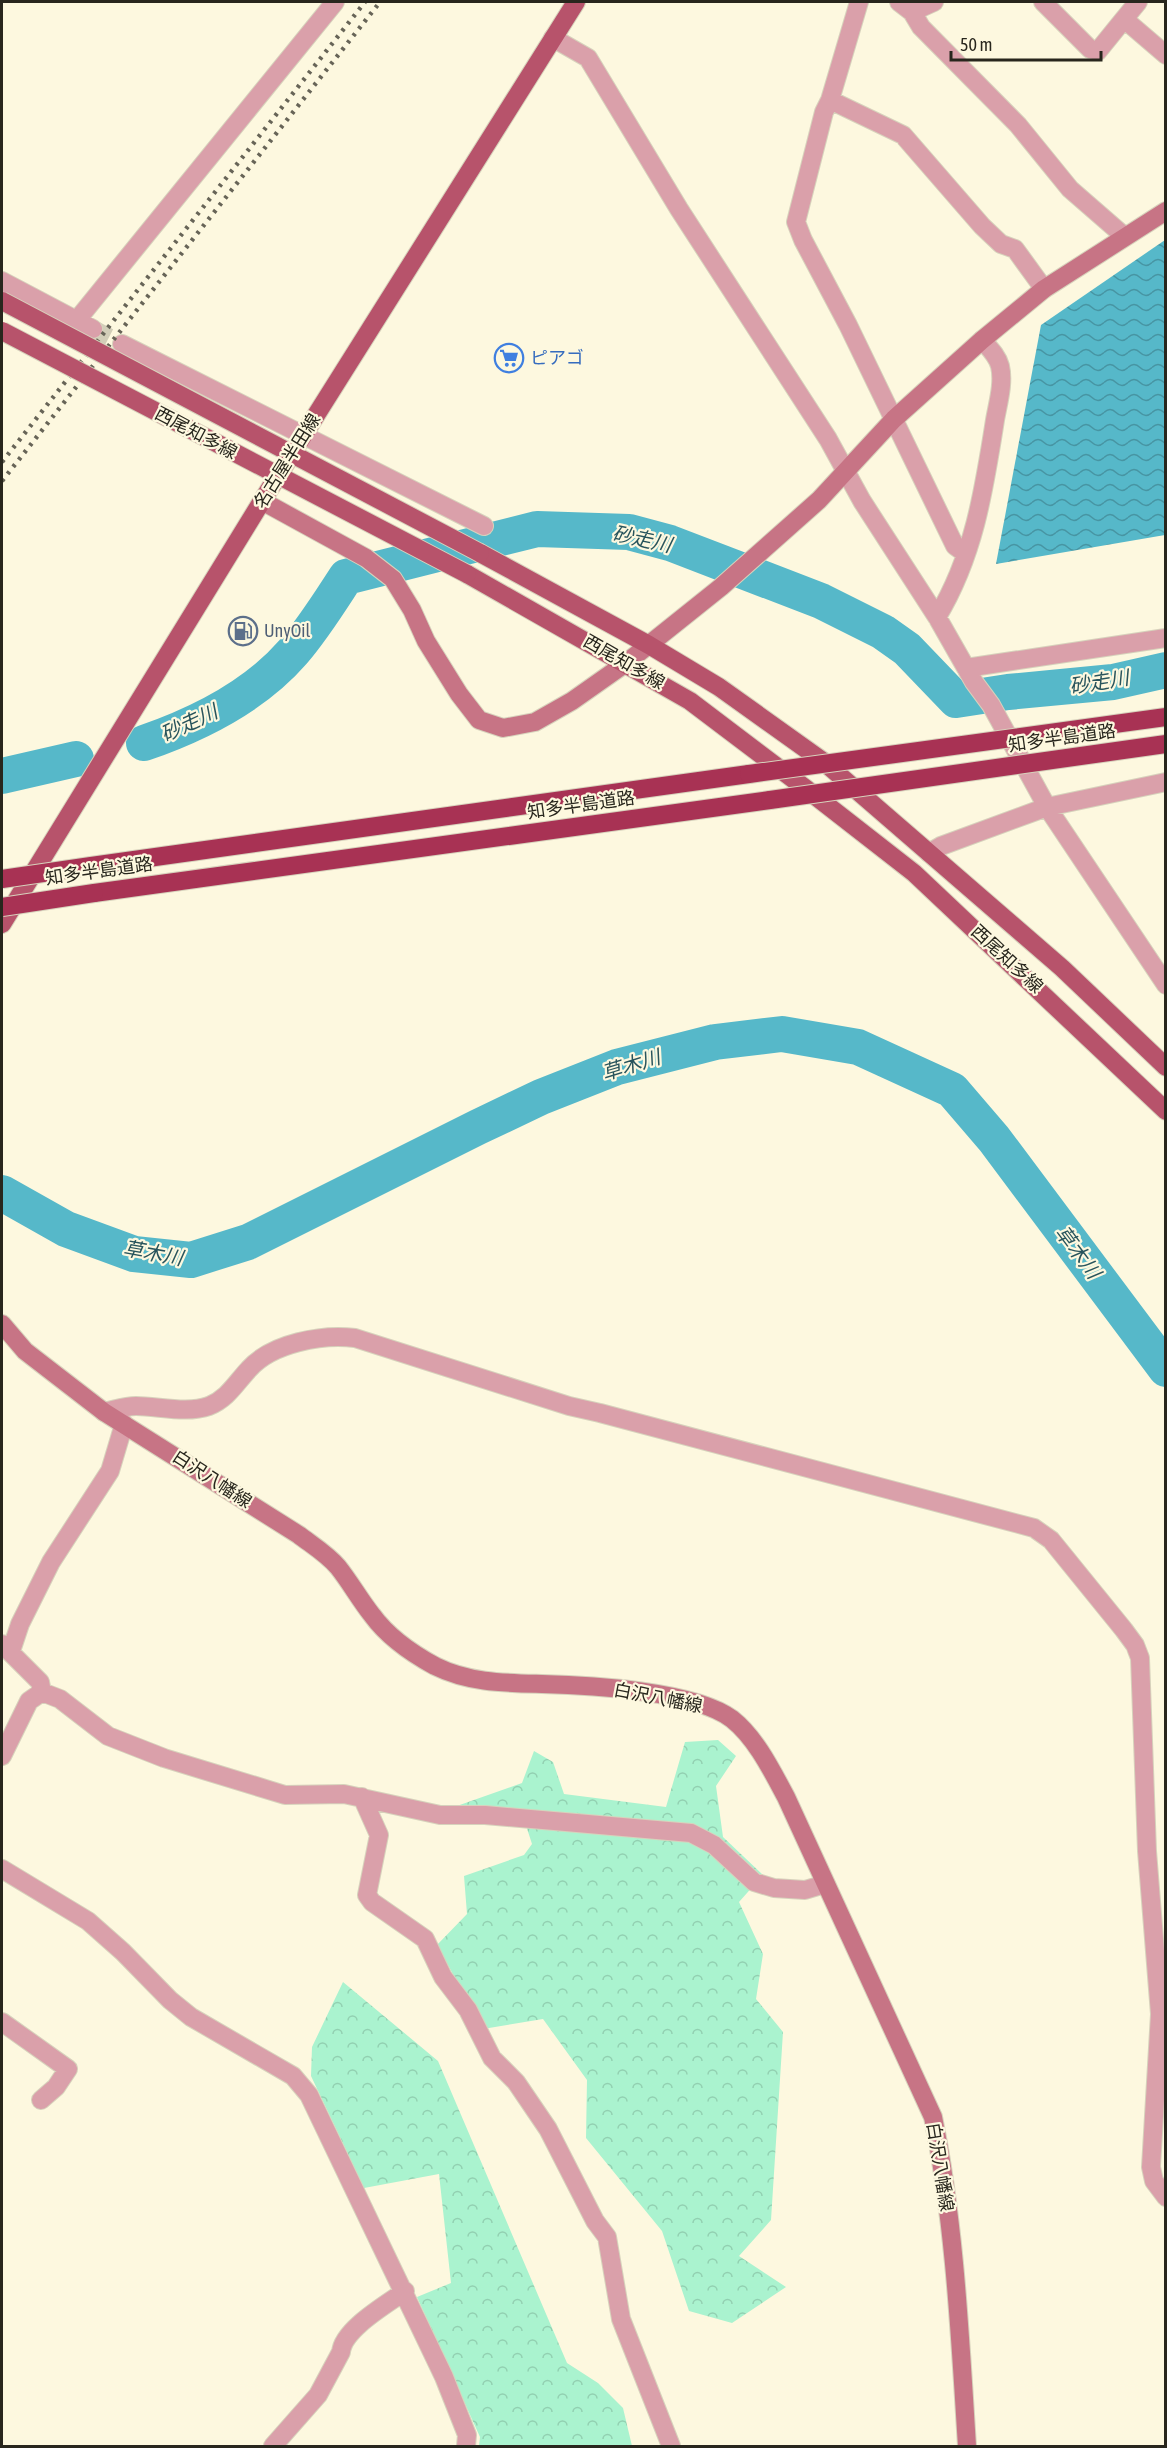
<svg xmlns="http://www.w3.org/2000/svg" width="1167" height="2448" viewBox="0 0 1167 2448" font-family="'Asap Condensed','Noto Sans JP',sans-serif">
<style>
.forest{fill:url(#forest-crowns)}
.water{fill:url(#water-waves)}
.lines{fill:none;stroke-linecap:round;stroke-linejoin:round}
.river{stroke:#56b8c9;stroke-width:36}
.street-tunnel{stroke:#d2ceb8;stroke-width:18;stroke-dasharray:18 9;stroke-linecap:butt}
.street-casing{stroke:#d7d2bc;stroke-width:20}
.secondary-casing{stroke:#d7d2bc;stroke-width:20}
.primary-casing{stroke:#d7d2bc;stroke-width:20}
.highway-casing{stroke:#d7d2bc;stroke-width:20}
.street{stroke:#daa0aa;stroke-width:18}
.secondary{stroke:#c77485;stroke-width:18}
.primary{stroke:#b7536b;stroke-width:18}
.highway{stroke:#a83254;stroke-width:18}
.rail{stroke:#676457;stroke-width:4.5;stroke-dasharray:3 6;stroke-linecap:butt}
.primary-bridge-casing{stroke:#d7d2bc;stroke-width:20;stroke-linecap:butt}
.highway-bridge-casing{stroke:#d7d2bc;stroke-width:20;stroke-linecap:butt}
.primary-bridge{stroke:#b7536b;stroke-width:18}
.highway-bridge{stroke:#a83254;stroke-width:18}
.labels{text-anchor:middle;stroke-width:4.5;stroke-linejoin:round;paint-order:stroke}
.shop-label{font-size:18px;fill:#366cbe;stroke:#fdf8df;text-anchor:start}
.street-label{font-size:18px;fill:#28261d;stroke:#fdf8df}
.service-label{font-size:18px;fill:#4e5e75;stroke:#fdf8df;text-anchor:start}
.water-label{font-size:20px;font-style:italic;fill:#28545c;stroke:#fdf8df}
</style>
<defs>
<pattern id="forest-crowns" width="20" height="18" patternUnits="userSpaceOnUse" patternTransform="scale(1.5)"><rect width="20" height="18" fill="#aaf3cf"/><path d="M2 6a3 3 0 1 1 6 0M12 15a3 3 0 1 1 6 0" fill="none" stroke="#92d0b1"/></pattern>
<pattern id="water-waves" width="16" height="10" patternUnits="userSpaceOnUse" patternTransform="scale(1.5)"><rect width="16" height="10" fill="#56b8c9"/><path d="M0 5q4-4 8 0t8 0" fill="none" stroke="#4795a3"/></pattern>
</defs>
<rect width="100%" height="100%" fill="#fdf8df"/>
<path class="forest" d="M 718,1740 L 736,1756 L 716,1786 L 723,1837 L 763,1875 L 739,1902 L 763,1954 L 756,1999 L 783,2032 L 771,2220 L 739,2256 L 786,2287 L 732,2323 L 689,2311 L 662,2231 L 586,2138 L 587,2080 L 543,2019 L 483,2029 L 437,1945 L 467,1914 L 464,1876 L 524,1855 L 532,1844 L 521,1810 L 454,1807 L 522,1783 L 534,1751 L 553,1762 L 564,1794 L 666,1807 L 685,1742 Z
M 343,1982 L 438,2061 L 567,2363 L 598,2383 L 623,2408 L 632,2446 L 479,2446 L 480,2437 L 417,2297 L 451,2283 L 439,2174 L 364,2188 L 311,2076 L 312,2047 Z"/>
<path class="water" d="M 1165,240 L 1165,535 L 996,564 L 1041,325 Z"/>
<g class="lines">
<path class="river" d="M 144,743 C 199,724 254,697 293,652 C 313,629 329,603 346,577 L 537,529 L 629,532 L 670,543 L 821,601 L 883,632 L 907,649 L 956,700 L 1008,692 L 1113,682 L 1166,670
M 2,776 L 76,759
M 2,1193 L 66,1229 L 134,1254 L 191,1260 L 248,1242 L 478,1127 L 541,1097 L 617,1067 L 715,1042 L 782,1034 L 858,1047 L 952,1090 L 994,1139 L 1166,1369"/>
<path class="street-tunnel" d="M 93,329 L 122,344"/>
<g class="street-casing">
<path id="street" d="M 859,2 L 830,100 L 824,112 L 796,222 L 803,240 L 848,325 L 955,546 L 966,554
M 899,2 L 912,12 L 921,27 L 1018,125 L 1070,189 L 1124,236
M 1043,2 L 1090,49 L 1098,51 L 1124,19 L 1166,55
M 912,12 L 934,2
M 1124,19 L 1138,2
M 553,38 L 588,58 L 679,209 L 828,439 L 862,501 L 937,617 L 974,682 L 991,705 L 1047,807 L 1166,985
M 830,100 L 903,135 L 982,226 L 1001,244 L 1015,249 L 1044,289
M 2,281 L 93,329
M 77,320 L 335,2
M 122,344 L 484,526
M 937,617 C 974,556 984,490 995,420 C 998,403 1004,383 1000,366 C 997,355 989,348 982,340
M 966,668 L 1166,638
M 929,853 L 941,846 L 1047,807 L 1166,782
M 104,1412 C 114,1410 125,1406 136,1406 C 158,1406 187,1414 209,1406 C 228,1398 235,1384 249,1369 C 272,1343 322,1334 355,1338 L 569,1406 L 600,1413 L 1034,1528 L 1051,1540 L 1124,1630 L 1135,1645 L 1140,1658 L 1147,1851 L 1160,2014 L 1151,2167 L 1154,2181 L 1166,2197
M 2,1644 L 40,1682 L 42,1692
M 11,1651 L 20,1624 L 51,1562 L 110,1471 L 124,1424
M 2,1756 L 29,1701 L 42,1692 L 60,1699 L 108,1736 L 164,1758 L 285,1795 L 344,1794 L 440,1815 L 485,1815 L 691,1833 L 714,1845 L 754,1882 L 774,1888 L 805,1890 L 825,1884
M 362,1797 L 379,1835 L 367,1895 L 372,1902 L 425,1939 L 443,1977 L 468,2010 L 492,2058 L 516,2082 L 548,2129 L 595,2221 L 607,2237 L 621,2319 L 671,2446
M 2,1869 L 88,1921 L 123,1952 L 170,2000 L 191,2017 L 293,2076 L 309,2095 L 444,2377 L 467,2435 L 466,2446
M 2,2022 L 68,2069 L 56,2087 L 41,2100
M 273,2446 L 318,2395 L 341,2352 C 343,2329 387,2304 405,2291"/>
</g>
<g class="secondary-casing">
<path id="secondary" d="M 262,501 L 366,558 L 393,579 L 412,610 L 426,641 L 459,694 L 479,720 L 503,728 L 535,722 L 572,701 L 626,663 L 721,587 L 819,500 L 894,419 L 982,340 L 1044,289 L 1166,211
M 2,1324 L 25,1351 L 104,1412 L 299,1535 C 312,1545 327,1554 338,1567 C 350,1582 360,1600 372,1615 C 388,1637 411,1653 435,1666 C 469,1683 505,1683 542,1684 C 589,1685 695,1691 732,1719 C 756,1738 772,1771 786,1797 L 933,2117 C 955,2225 960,2337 967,2446"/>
</g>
<g class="primary-casing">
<path id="primary" d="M 480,553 L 649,645 L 719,687 L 824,762 L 1062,968 L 1166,1067
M 467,574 L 690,701 L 805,788 L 914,873 L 1166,1111
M 2,924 L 262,501 L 576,2"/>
</g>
<g class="highway-casing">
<path id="highway" d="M 91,866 L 749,774
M 94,893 L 770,800"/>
</g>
<use href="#street" class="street"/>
<use href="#secondary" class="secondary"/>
<use href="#primary" class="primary"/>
<use href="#highway" class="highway"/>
<path class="rail" d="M 2,462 L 365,2
M 2,481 L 380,2"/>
<g class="primary-bridge-casing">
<path id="primary-bridge" d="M 2,301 L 480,553
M 2,331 L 467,574"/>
</g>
<g class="highway-bridge-casing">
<path id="highway-bridge" d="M 749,774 L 1166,717
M 770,800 L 1166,744
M 2,879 L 91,866
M 2,907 L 94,893"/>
</g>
<use href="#primary-bridge" class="primary-bridge"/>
<use href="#highway-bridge" class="highway-bridge"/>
</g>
<defs>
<g id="supermarket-ring" transform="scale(1.5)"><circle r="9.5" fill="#fdf8df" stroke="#3f7fe0" stroke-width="1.5"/><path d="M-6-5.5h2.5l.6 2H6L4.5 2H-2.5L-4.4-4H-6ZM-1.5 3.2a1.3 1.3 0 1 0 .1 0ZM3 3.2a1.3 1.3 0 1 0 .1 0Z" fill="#3f7fe0"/></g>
<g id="fuel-ring" transform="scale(1.5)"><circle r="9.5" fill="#fdf8df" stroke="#5c6f8a" stroke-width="1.5"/><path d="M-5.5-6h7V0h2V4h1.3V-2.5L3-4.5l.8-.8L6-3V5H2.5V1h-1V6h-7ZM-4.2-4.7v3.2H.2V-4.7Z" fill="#5c6f8a"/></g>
</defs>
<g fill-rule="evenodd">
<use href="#supermarket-ring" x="509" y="358"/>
<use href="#fuel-ring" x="243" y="631"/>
</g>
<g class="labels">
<g class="shop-label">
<text x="530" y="364">ピアゴ</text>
</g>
<g class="street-label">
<text transform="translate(196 433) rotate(28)" y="6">西尾知多線</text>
<text transform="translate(287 461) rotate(-58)" y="6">名古屋半田線</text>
<text transform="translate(624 662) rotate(30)" y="6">西尾知多線</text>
<text transform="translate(1062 738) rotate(-8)" y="6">知多半島道路</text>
<text transform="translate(581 805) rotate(-8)" y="6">知多半島道路</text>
<text transform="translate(99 871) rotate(-8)" y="6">知多半島道路</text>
<text transform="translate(1007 959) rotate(43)" y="6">西尾知多線</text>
<text transform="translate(212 1479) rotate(33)" y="6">白沢八幡線</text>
<text transform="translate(658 1698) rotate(11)" y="6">白沢八幡線</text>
<text transform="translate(940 2167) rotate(81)" y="6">白沢八幡線</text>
</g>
<g class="service-label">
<text x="264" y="637">UnyOil</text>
</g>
<g class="water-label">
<text transform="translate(642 539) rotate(12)" y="7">砂走川</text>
<text transform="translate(1099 682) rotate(-9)" y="7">砂走川</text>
<text transform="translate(189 723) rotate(-25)" y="7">砂走川</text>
<text transform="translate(631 1065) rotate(-17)" y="7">草木川</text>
<text transform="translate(1078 1252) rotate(53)" y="7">草木川</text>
<text transform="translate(153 1253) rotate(10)" y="7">草木川</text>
</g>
</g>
<rect width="1167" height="2448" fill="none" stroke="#28261d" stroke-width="6"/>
<path d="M951 51v9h150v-9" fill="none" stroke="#28261d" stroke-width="3"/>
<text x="960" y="51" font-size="18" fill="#28261d" stroke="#fdf8df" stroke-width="4.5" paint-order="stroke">50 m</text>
</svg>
